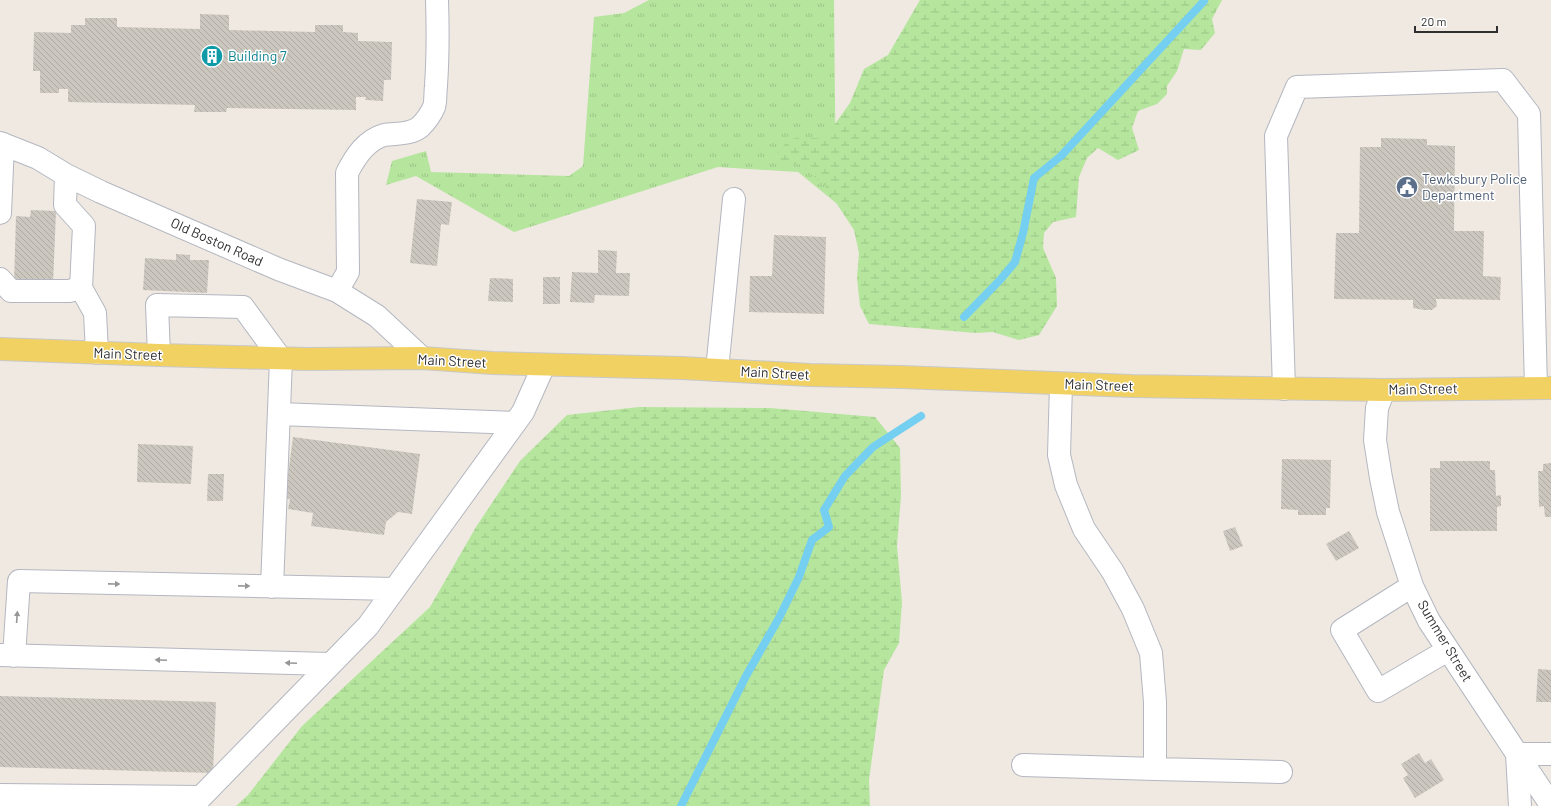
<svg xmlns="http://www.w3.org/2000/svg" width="1551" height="806" viewBox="0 0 1551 806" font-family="Barlow,sans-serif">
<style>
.grass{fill:url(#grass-tufts)}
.wetland{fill:url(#wetland-marsh)}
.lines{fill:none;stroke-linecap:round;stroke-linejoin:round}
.stream{stroke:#75cff0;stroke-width:8}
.building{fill:url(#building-back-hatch)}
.minor-casing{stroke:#b4b7c1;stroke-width:24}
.major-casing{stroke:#c9c9c9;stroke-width:24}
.minor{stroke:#fff;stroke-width:22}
.major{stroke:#f2d163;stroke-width:22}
.oneway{fill:#969696}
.labels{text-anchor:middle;stroke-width:3;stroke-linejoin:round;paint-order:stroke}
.culture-label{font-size:14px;fill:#0d838f;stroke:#fff;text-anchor:start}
.service-label{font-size:14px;fill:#4e5e75;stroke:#fff;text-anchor:start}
.street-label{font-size:14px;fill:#2e2e2e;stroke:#fff}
</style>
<defs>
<pattern id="grass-tufts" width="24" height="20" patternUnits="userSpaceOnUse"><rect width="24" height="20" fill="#b6e59e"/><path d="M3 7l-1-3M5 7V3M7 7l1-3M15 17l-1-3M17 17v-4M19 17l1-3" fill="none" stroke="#9dc588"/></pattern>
<pattern id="wetland-marsh" width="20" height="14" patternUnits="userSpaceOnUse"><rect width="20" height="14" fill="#b6e59e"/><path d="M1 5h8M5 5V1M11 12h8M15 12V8" fill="none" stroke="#9dc588"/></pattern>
<pattern id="building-back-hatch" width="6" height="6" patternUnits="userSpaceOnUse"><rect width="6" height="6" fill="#cbc7bf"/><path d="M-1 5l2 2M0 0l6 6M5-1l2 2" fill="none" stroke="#afaba4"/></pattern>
</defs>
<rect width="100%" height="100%" fill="#efe9e1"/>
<path class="grass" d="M 649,0 L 834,0 L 836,203 L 798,172 L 718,167 L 514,232 L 416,176 L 386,185 L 392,161 L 426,151 L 431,172 L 569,176 L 583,166 L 594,17 L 624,13 Z"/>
<path class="wetland" d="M 920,0 L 1222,0 L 1212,19 L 1215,33 L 1201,50 L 1184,49 L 1177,71 L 1167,86 L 1167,94 L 1157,104 L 1138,111 L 1132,128 L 1139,150 L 1118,160 L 1098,148 L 1087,158 L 1079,177 L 1076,217 L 1053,222 L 1044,233 L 1043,248 L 1056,278 L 1057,306 L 1039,335 L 1019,340 L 993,332 L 976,333 L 869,324 L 860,306 L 857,278 L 859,253 L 854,230 L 825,186 L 799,164 L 782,163 L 776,156 C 790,133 800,136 824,139 L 850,103 L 864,69 L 888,55 Z
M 639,407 L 770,408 L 875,417 L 900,448 L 901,496 L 897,546 L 902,602 L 899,643 L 884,670 L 869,780 L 870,806 L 236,806 L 248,795 L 302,726 L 430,607 L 476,527 L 520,461 L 567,415 Z"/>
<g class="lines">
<path class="stream" d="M 964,317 L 1000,280 L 1015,262 L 1023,233 L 1034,178 L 1061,156 L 1204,1
M 681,806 L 746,676 L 779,618 L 799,577 L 812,540 L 829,527 L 824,510 L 845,476 L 873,447 L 921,416"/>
</g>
<path class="building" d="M 200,14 L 229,15 L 229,30 L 315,32 L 315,25 L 343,25 L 343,32 L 358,33 L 358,41 L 392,42 L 391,80 L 384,80 L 383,101 L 365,100 L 366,97 L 356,97 L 356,110 L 227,108 L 226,112 L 194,112 L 195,105 L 68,102 L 68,89 L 59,89 L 59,93 L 40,93 L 40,71 L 33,71 L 34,32 L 71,33 L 71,25 L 85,25 L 85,18 L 117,18 L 117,27 L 200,29 Z
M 1381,138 L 1427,139 L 1427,145 L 1455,146 L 1454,231 L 1484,231 L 1483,276 L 1501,277 L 1500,300 L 1436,299 L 1437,306 L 1432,310 L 1424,310 L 1413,308 L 1413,300 L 1334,299 L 1336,233 L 1359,233 L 1360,147 L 1381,147 Z
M 417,199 L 452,202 L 449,225 L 441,224 L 437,266 L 410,263 Z
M 31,210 L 56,211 L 53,285 L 14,283 L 16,216 L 30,217 Z
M 774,235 L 826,237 L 824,314 L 749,312 L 750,276 L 772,276 Z
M 598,250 L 617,251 L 616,273 L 630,273 L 629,296 L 595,295 L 594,303 L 570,302 L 572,272 L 598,273 Z
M 176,254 L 190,255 L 190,260 L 209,260 L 207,293 L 143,290 L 145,258 L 176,260 Z
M 543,277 L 560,277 L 560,304 L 543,304 Z
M 490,278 L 513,279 L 513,302 L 488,301 Z
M 293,437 L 420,454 L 412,514 L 398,512 L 386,522 L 384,535 L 311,526 L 313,513 L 288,509 L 290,499 L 285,498 Z
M 138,444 L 193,446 L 191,484 L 137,482 Z
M 1282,459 L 1331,460 L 1330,508 L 1326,508 L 1326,515 L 1298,515 L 1298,510 L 1281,509 Z
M 1440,461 L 1490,461 L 1490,470 L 1495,470 L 1496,496 L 1501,495 L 1501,506 L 1497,507 L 1497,531 L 1430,531 L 1430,468 L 1440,468 Z
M 1551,463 L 1551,517 L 1545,517 L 1544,506 L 1539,507 L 1538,471 L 1543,471 L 1543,464 Z
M 208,474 L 224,474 L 223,501 L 207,501 Z
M 1235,527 L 1243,546 L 1230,551 L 1223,531 Z
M 1349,531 L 1359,548 L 1336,561 L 1326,544 Z
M 1538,669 L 1551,670 L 1551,702 L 1536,702 Z
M 0,696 L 216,702 L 213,773 L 0,767 Z
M 1419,753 L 1425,763 L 1431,759 L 1444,780 L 1415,798 L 1403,778 L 1408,775 L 1401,764 Z"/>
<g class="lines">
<g class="minor-casing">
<path id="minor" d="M 0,143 L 38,158 L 66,175 L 101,192 L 278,269 L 337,291 L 377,316 L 422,358
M 0,213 L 3,144
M 0,279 L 11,291 L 69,291 L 81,288 L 84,226 L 65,205 L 66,175
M 81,288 L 95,313 L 97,353
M 337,291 L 348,272 L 347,173 C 355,157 366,140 384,135 C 396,133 410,135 420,127 C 425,122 431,114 434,107 C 436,101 435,92 436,86 C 438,56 438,30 437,0
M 159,355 L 157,305 L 243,307 L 281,359 L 272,587
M 717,370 L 734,199
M 1284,389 L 1276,136 L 1297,87 L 1503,80 L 1529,114 L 1536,388
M 1384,390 L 1377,408 L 1375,440 L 1381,478 L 1388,512 L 1412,586 L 1429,621 L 1551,805
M 279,414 L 515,423
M 1412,586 L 1342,630 L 1378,691 L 1448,650
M 0,655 L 330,664
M 14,656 L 19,581 L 394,589
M 1023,765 L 1155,769 L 1155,702 L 1151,653 L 1133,609 L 1113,572 L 1084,529 L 1066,485 L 1059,455 L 1061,384
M 1155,769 L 1281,772
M 0,795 L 201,797 L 368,626 L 523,412 L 544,365
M 1520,806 L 1517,754 L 1551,754"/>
</g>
<g class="major-casing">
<path id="major" d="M 0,349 L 159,355 L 307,359 L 422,358 L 493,363 L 682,368 L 810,375 L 901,377 L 1132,386 L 1384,390 L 1551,388"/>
</g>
<use href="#minor" class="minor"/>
<use href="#major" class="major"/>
</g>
<defs><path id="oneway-solid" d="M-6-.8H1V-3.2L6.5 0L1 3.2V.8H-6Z"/></defs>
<g class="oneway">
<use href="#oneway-solid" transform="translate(114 584) rotate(1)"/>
<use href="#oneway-solid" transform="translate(244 586) rotate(1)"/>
<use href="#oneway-solid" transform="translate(17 617) rotate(-86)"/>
<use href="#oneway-solid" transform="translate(161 660) rotate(-178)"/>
<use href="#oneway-solid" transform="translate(291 663) rotate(-178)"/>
</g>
<defs>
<g id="building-disc" transform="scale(1.15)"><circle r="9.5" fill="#0f9aa8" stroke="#fff"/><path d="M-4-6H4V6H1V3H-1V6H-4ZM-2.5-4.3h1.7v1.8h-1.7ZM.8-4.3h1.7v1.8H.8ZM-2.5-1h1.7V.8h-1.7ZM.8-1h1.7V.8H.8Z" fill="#fff"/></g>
<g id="civic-disc" transform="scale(1.15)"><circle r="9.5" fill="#5c6f8a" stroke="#fff"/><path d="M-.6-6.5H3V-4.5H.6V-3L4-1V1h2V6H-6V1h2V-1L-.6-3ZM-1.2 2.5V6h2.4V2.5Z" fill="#fff"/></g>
</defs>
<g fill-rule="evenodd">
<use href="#building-disc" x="212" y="56"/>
<use href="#civic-disc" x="1407" y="187"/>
</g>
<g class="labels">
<g class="culture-label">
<text x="228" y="61">Building 7</text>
</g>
<g class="service-label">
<text x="1422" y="184">Tewksbury Police<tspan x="1422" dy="16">Department</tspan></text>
</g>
<g class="street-label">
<text transform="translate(217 242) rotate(24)" y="5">Old Boston Road</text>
<text transform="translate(128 354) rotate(2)" y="5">Main Street</text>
<text transform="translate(452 361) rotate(3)" y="5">Main Street</text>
<text transform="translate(775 373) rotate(3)" y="5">Main Street</text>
<text transform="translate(1099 385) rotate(2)" y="5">Main Street</text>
<text transform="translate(1423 389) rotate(-1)" y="5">Main Street</text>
<text transform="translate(1445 641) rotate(59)" y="5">Summer Street</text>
</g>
</g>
<path d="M1415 26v6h82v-6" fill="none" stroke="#2e2e2e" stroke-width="2"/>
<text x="1421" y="26" font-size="12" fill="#2e2e2e" stroke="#ffffff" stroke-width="3" paint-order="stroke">20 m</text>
</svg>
